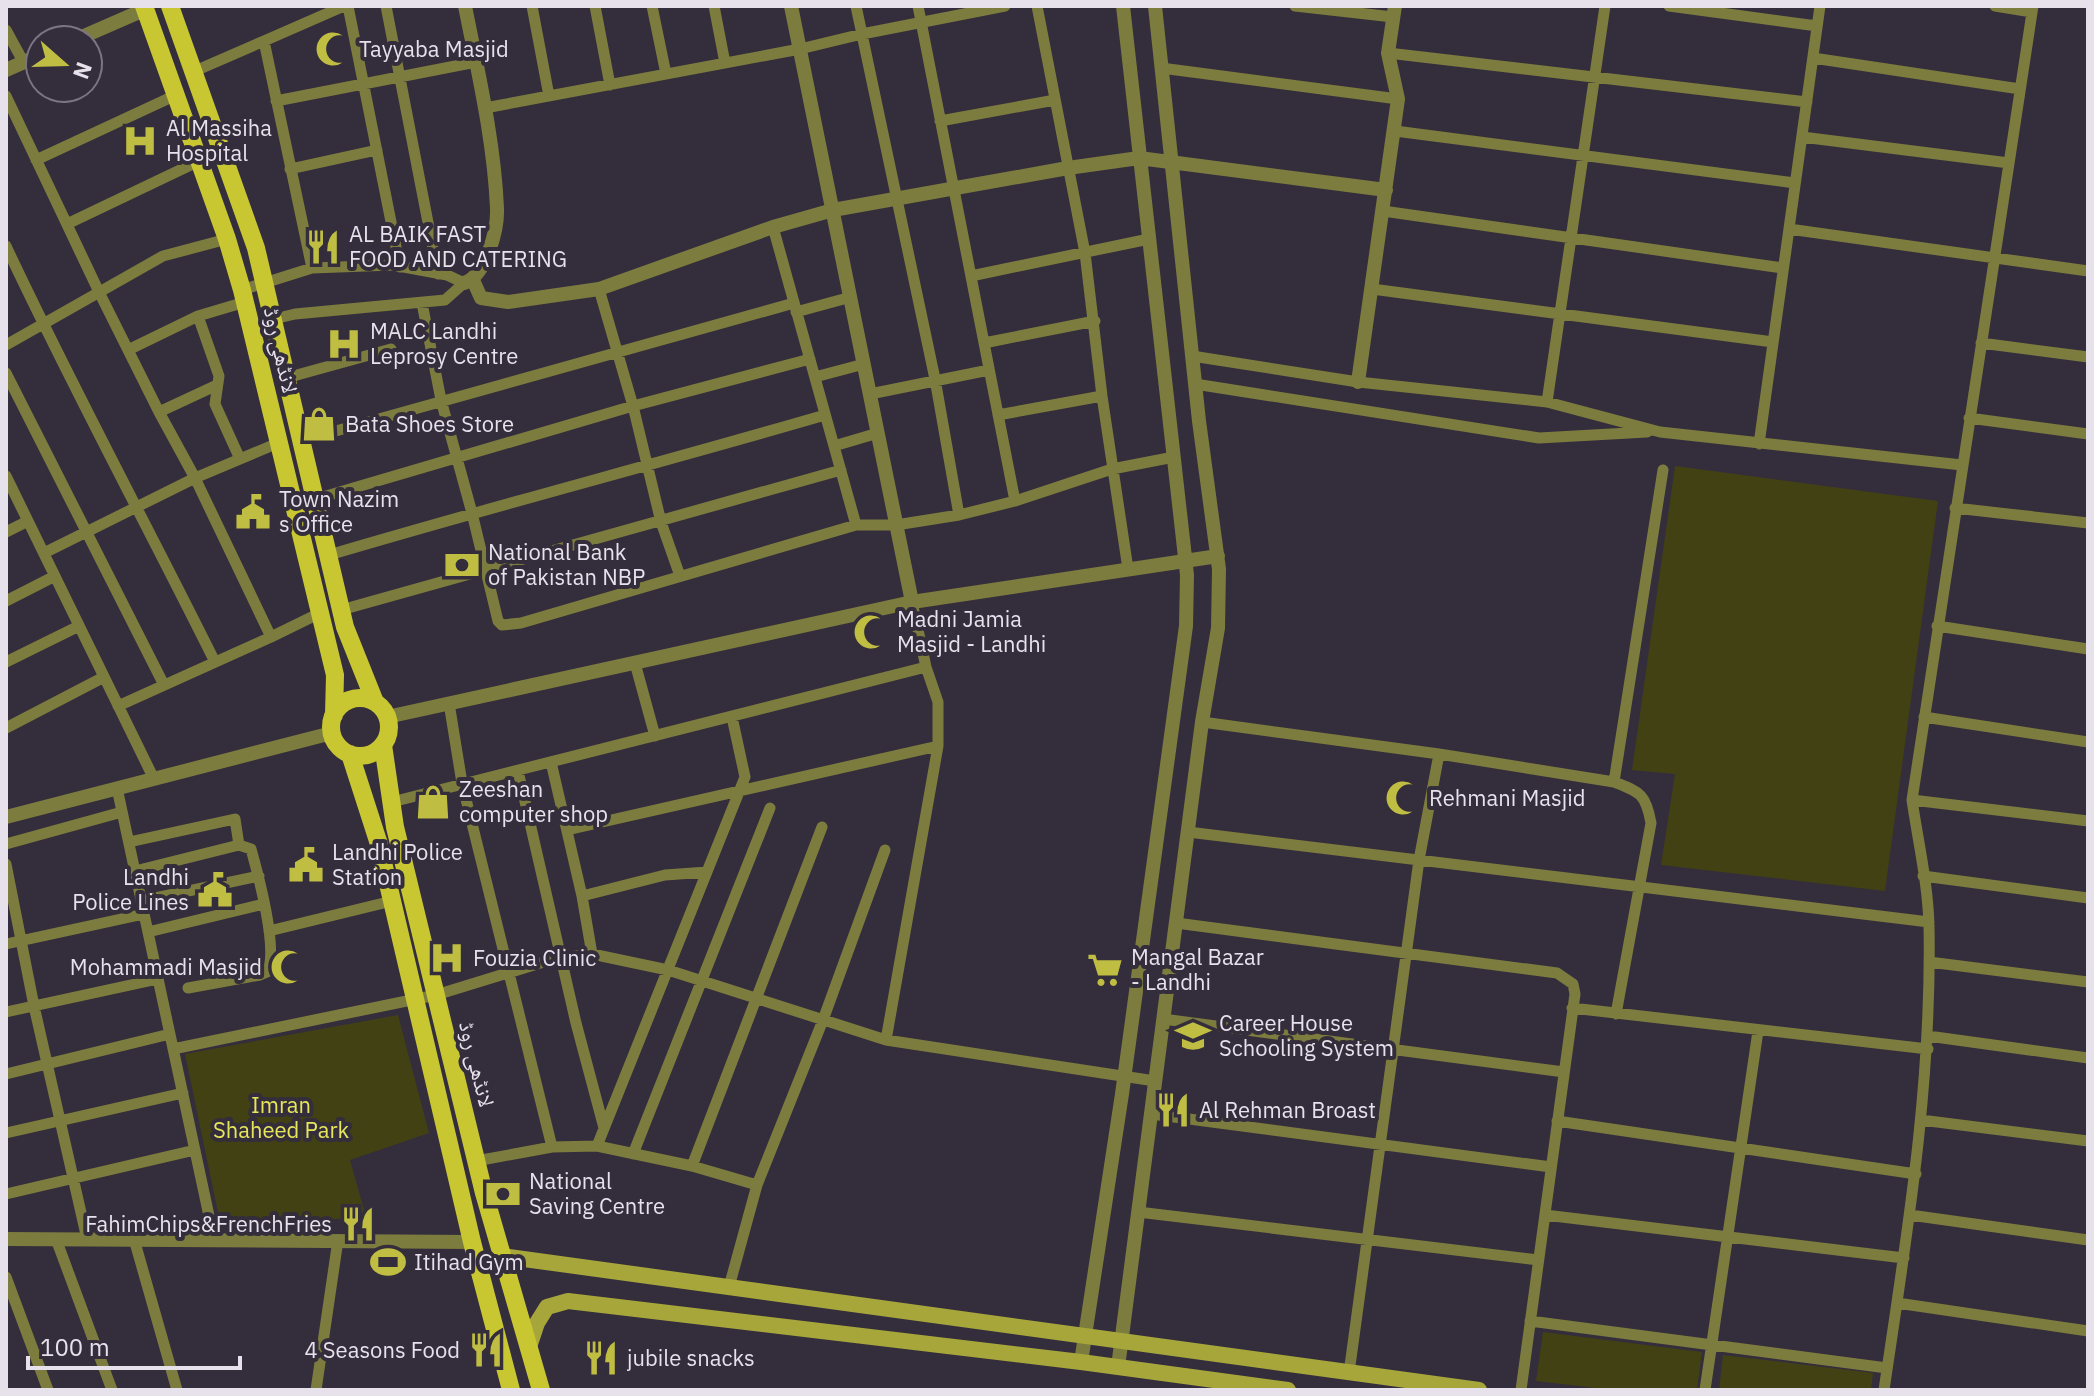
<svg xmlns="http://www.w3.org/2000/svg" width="2094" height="1396" viewBox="0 0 2094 1396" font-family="'IBM Plex Sans','Noto Naskh Arabic',sans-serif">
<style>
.green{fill:#424113}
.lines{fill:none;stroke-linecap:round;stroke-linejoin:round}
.minor{stroke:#7c7c3e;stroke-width:11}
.tertiary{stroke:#7c7c3e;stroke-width:14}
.secondary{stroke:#a7a63b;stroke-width:16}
.primary{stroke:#c8c732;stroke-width:18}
.labels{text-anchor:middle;stroke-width:8;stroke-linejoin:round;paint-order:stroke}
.poi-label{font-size:22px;fill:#e6e1eb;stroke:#342d3c;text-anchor:start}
.street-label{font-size:22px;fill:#e6e1eb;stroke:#342d3c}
.park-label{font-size:22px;fill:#e6e65b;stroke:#342d3c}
</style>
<rect width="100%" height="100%" fill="#342d3c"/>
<path class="green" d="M 1675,466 L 1938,501 L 1885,891 L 1661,865 L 1675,774 L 1632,770 Z
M 398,1015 L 429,1133 L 350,1160 L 366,1217 L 221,1227 L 185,1054 Z
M 1543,1332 L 1702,1352 L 1697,1390 L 1612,1390 L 1536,1381 Z
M 1723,1355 L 1873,1373 L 1871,1390 L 1719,1390 Z"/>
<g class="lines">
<path class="minor" d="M 348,6 L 400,267
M 386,6 L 438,274
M 532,6 L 549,96
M 595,6 L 610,85
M 652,6 L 666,74
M 714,6 L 725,63
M 856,6 L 935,379 L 959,515
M 918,6 L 1015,501
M 1037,6 L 1085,253 L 1102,396 L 1128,569
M 1295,6 L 1393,17
M 1669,6 L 1817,26
M 1995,6 L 2032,12
M 6,30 L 24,63
M 264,41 L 344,6
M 1388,53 L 1807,102
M 1813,58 L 2020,89
M 1161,68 L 1398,99
M 195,71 L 264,41 L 312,268
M 6,96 L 99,292 L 159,412 L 195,478 L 271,637 L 118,706
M 276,101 L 476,62
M 485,108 L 800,49 L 862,34 L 1005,6
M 940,121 L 1055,100
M 1395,131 L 1795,183
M 1802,137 L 2009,163
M 36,160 L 176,95
M 290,169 L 377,150
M 1383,211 L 1783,268
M 67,224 L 199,161
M 773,227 L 856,525
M 1789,229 L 2088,271
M 6,246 C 72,387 146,523 215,662
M 971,276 L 1149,239
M 599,289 L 633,406 L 661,522 L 680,576
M 1372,289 L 1773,342
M 242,290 L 312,268 L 393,265 L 447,275 L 464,283 L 445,300 L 295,314 L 274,319
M 422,303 L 441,400 L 472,513 L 498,621 L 502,625 L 521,623 L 856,525 L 896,525 L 959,515 L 1015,501 L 1112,469 L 1174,457
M 796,312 L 851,297
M 198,316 L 219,376 L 215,404 L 240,459
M 984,343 L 1095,321
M 1981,343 L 2088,357
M 6,345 L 163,256 L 227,239
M 128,350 L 198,316 L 245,302
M 1192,356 L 1358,382 L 1547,402 L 1660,432 L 1962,465
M 6,373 L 164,685
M 815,377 L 864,364
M 286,378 L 391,349
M 1195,384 L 1539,438 L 1647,432
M 870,394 L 989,370
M 1547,402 L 1605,6
M 159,412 L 217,385
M 998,415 L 1102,396
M 1969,418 L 2088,434
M 300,441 L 794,303
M 1759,444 L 1820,6
M 834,446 L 878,433
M 6,476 L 154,779
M 316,499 L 633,406 L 810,359
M 1955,508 L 2088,523
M 6,532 L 28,521
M 44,553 L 195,478 L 278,443
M 329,555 C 494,506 660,463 825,415
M 6,601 L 55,576
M 341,610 L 841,470
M 1937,626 L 2088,649
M 271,637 L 320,613
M 6,662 L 79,626
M 635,663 L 655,736
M 449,703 L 462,783 L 552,1147
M 1924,717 L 2088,742
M 1202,722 L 1439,754 L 1614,782
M 6,728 L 104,677
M 551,762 L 582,896 L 592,954
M 518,771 L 576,1023 L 604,1128
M 117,788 L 214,1239
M 1912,800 L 2088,821
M 392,802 L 926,667
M 567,830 L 938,746
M 1188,832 L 1929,922
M 129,842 L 235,819 L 239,845
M 6,844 L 122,812
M 6,864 L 34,1006 L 87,1239
M 135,871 L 239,845 L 251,849 C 258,874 279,951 267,972 L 260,975 L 188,988
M 1923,876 L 2088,898
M 582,896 L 665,875 L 707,872
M 141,901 L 259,876
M 1176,923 L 1557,973 L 1573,984 L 1575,994 L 1521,1390
M 269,931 L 392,901
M 148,932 L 264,904
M 6,944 L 144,914
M 1929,962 L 2088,982
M 1572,1008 L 1928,1049
M 6,1012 L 158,979
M 1616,1014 L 1651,823 C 1646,795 1641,792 1614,782 L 1663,470
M 1163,1019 L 1564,1072
M 1928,1036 L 2088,1058
M 886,1040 L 938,746 L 938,702 L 926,667 L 912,602
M 173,1049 L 436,995 L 560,957 L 592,954 L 668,970 L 886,1040 L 1155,1081
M 6,1074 L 170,1034
M 1151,1114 L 1551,1167
M 1921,1120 L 2088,1141
M 1557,1121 L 1916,1174
M 6,1133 L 183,1093
M 597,1146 L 745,777 L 732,717
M 633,1154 L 770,808
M 476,1161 L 552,1147 L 597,1146 L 692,1166 L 757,1185
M 692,1166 L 822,827
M 6,1194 L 195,1150
M 1138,1212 L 1538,1260
M 1545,1215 L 1904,1258
M 1910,1215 L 2088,1240
M 56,1239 L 112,1390
M 134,1239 L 177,1390
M 6,1277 L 48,1390
M 729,1287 L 757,1185 L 823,1020 L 885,850
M 1897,1303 L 2088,1331
M 1530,1321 L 1887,1368
M 1349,1373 L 1419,860 L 1439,754
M 316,1390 L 338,1240
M 1705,1390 L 1758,1031
M 1884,1390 C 1907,1234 1932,1085 1929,926 C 1928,884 1918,841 1912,800 L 2033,6"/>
<path class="tertiary" d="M 791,6 L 912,602
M 75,40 L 146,9
M 6,70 L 40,55
M 473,280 L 481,298 L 508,302 L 599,289 L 773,227 L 833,210 L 1068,168 L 1139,158 L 1386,190
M 464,283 C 486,276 498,229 497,208 C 494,140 478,72 465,6
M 1358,382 L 1398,99 L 1388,53 L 1395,6
M 387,717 L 912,602 L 1218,556
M 6,817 L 332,733
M 6,1239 L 472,1242
M 1081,1362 L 1122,1094 L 1186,626 L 1187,575 L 1123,6
M 1118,1367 L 1202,722 L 1218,628 L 1219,569 L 1199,421 L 1155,6"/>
<path class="secondary" d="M 502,1256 L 1479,1390
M 529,1347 L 537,1323 L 547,1307 L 568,1301 L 1081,1362 L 1288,1390"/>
<path class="primary" d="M 144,6 L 227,239 L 242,290 L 335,675 L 334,715
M 170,6 L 256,248 L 345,627 L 375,702
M331 727a29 29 0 1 1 58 0a29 29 0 1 1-58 0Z
M 383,745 L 395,827 L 484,1193 L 541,1390
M 350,754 L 378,841 L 472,1242 L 511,1390"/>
</g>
<defs>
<g id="mosque-bare" transform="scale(2.76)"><path d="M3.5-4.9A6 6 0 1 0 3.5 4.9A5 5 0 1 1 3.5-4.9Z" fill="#bfbe42" stroke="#342d3c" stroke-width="2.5" paint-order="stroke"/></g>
<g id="hospital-bare" transform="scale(2.76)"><path d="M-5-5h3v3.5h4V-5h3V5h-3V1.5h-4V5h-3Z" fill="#bfbe42" stroke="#342d3c" stroke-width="2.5" paint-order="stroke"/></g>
<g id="restaurant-bare" transform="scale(2.76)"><path d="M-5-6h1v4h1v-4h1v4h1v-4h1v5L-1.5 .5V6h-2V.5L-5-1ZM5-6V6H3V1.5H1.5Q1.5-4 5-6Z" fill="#bfbe42" stroke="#342d3c" stroke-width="2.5" paint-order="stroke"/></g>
<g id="shop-bare" transform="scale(2.76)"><path d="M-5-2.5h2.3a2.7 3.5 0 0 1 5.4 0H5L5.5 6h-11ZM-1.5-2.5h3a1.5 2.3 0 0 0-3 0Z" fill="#bfbe42" stroke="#342d3c" stroke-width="2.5" paint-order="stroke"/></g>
<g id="civic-bare" transform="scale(2.76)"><path d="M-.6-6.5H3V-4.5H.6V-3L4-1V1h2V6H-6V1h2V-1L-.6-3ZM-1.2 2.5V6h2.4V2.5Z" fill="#bfbe42" stroke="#342d3c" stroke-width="2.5" paint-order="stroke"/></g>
<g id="bank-bare" transform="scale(2.76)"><path d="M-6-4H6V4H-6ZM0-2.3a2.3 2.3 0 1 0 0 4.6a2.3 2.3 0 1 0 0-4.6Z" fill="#bfbe42" stroke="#342d3c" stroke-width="2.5" paint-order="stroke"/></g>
<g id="supermarket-bare" transform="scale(2.76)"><path d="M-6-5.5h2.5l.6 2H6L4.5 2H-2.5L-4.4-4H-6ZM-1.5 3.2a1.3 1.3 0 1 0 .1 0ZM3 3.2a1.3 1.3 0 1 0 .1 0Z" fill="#bfbe42" stroke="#342d3c" stroke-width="2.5" paint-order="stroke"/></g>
<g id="school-bare" transform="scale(2.76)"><path d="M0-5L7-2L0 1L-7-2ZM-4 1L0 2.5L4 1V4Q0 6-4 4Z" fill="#bfbe42" stroke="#342d3c" stroke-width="2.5" paint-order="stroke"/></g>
<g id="stadium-bare" transform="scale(2.76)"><path d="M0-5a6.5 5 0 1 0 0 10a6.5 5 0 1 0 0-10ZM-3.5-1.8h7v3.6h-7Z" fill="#bfbe42" stroke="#342d3c" stroke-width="2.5" paint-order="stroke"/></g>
</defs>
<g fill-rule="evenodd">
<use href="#mosque-bare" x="333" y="49"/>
<use href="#hospital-bare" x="140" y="141"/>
<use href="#restaurant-bare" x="323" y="247"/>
<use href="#hospital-bare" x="344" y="344"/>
<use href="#shop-bare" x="319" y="424"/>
<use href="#civic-bare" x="253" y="512"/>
<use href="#bank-bare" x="462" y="565"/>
<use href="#mosque-bare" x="871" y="632"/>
<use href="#mosque-bare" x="1403" y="798"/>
<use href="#shop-bare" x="433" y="802"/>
<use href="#civic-bare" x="306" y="865"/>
<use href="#civic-bare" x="215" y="890"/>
<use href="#hospital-bare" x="447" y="958"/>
<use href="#mosque-bare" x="288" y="967"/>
<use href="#supermarket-bare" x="1105" y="970"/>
<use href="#school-bare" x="1193" y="1036"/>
<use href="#restaurant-bare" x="1173" y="1110"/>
<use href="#bank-bare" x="503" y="1194"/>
<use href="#restaurant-bare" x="358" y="1224"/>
<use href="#stadium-bare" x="388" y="1262"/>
<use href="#restaurant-bare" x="486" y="1350"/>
<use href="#restaurant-bare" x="601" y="1358"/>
</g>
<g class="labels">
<g class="poi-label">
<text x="359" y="57">Tayyaba Masjid</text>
<text x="166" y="136">Al Massiha<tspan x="166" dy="25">Hospital</tspan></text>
<text x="349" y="242">AL BAIK FAST<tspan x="349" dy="25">FOOD AND CATERING</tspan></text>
<text x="370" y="339">MALC Landhi<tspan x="370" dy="25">Leprosy Centre</tspan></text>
<text x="345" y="432">Bata Shoes Store</text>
<text x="279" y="507">Town Nazim<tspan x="279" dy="25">s Office</tspan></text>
<text x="488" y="560">National Bank<tspan x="488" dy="25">of Pakistan NBP</tspan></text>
<text x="897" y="627">Madni Jamia<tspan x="897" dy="25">Masjid - Landhi</tspan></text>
<text x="459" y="797">Zeeshan<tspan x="459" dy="25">computer shop</tspan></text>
<text x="1429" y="806">Rehmani Masjid</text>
<text x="332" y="860">Landhi Police<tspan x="332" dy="25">Station</tspan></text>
<text x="189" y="885" text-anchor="end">Landhi<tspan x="189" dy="25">Police Lines</tspan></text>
<text x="1131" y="965">Mangal Bazar<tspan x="1131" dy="25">- Landhi</tspan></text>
<text x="473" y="966">Fouzia Clinic</text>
<text x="262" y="975" text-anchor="end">Mohammadi Masjid</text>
<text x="1219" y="1031">Career House<tspan x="1219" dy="25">Schooling System</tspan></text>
<text x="1199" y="1118">Al Rehman Broast</text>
<text x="529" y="1189">National<tspan x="529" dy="25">Saving Centre</tspan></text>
<text x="332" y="1232" text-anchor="end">FahimChips&amp;FrenchFries</text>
<text x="414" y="1270">Itihad Gym</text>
<text x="460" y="1358" text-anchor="end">4 Seasons Food</text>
<text x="627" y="1366">jubile snacks</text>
</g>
<g class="street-label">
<text transform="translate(281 350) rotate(77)" y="8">لانڈھی روڈ</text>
<text transform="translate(477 1064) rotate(76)" y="8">لانڈھی روڈ</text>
</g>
<g class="park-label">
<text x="281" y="1113">Imran<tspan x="281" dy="25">Shaheed Park</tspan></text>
</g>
</g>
<rect width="2094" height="1396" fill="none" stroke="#e6e1eb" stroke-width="16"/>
<g transform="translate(64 64) rotate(110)"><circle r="38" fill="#342d3c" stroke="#7b7582" stroke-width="2"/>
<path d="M0-6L14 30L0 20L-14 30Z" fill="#bfbe42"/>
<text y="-12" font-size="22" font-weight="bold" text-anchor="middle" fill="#e6e1eb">N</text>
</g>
<path d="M28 1356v12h212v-12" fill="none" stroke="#e6e1eb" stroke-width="4"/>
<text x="40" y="1356" font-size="24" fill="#e6e1eb" stroke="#342d3c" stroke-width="6" paint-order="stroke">100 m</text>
</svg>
